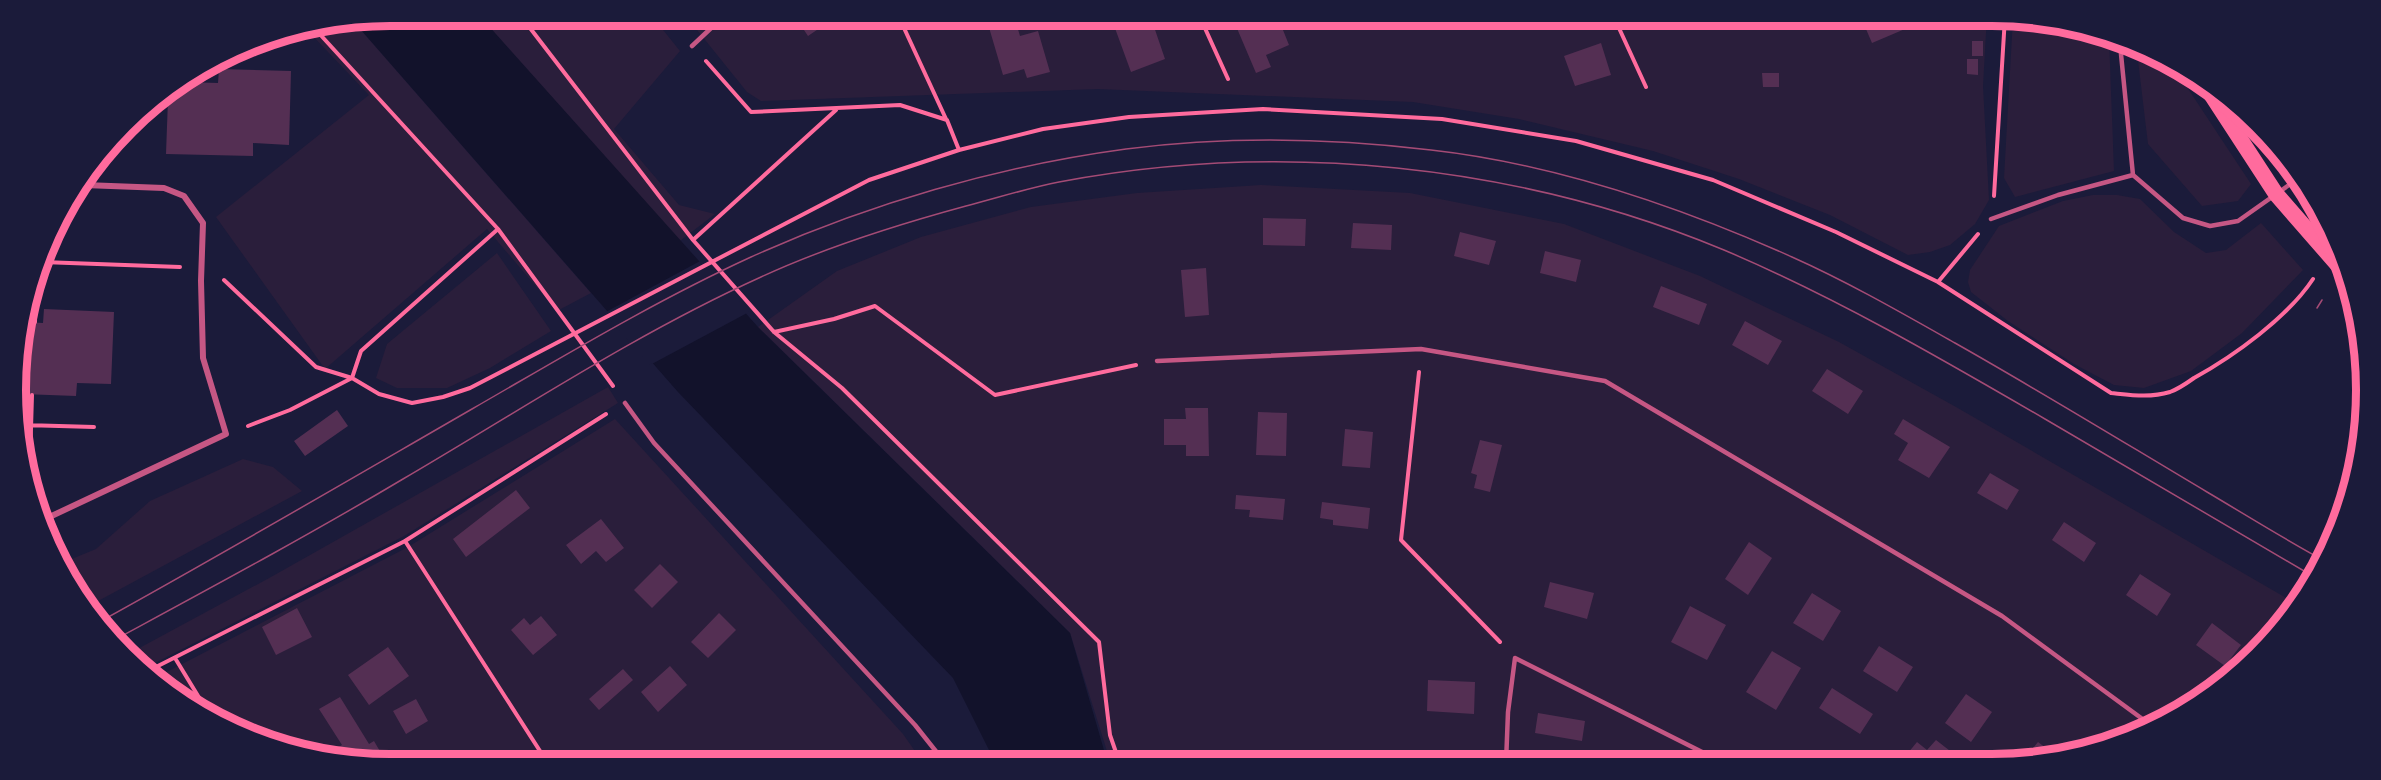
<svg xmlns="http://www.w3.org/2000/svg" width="2381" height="780" viewBox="0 0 2381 780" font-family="'Nunito Sans',sans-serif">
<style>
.green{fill:#2a1e3b}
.water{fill:#12122b}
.pier{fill:#1b1b3a}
.building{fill:#542f53}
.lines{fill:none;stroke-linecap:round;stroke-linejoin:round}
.path{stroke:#ff6b9d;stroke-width:4}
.service{stroke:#c65784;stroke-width:4.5}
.minor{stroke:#c65784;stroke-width:6}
.trunk{stroke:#ff6b9d;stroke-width:16}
.tram{stroke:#a44b75;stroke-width:1.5}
.rim{fill:none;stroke:#ff6b9d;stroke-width:8}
</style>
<rect width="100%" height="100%" fill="#1b1b3a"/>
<path class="green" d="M 478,15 L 651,15 L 680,51 L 614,129 L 679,205 L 715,214 L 676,244 Z
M 685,15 L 1987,15 L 1983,86 L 1989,200 L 1975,224 L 1950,245 L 1930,252 L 1908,255 L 1830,215 L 1739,179 L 1653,151 L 1519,119 L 1413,102 L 1098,89 L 761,101 L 747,92 Z
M 2013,18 L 2088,28 L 2109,38 L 2114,171 L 2015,197 L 2004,178 Z
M 354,22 L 591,293 L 557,311 L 487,229 L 325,369 L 216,217 L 369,95 L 308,31 Z
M 2137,52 L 2177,72 L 2251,184 L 2238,201 L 2202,206 L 2148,144 Z
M 1261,185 L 1410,193 L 1564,224 L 1700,276 L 1839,342 L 1956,407 L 2295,603 L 2239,672 L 2135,736 L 2040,762 L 1111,764 L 1070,633 L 758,327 L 837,271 L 921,237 L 1031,207 L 1137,193 Z
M 2093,195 L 2117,195 L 2140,199 L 2174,232 L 2206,253 L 2226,250 L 2261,223 L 2303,270 L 2242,333 L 2191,371 L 2144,388 L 2114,385 L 2074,364 L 2008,321 L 1971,292 L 1968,282 L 1970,270 L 1999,226 L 2063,201 Z
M 497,253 L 551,331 L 490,368 L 447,388 L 397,388 L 376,378 L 387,344 Z
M 608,387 L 618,403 L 404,536 L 147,667 L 132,652 L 271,577 Z
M 615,419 L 903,734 L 924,764 L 390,765 L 293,752 L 181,702 L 157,677 L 408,547 Z
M 243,459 L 273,467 L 302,491 L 87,607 L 78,599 L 62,563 L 96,549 L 150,501 Z"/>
<path class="water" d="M 390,15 L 479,15 L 758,327 L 1070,633 L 1108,764 L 996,764 L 953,678 L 678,392 L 354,22 Z"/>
<path class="pier" d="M 702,260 L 749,312 L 650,365 L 604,313 Z"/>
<path class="building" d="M 794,15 L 839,15 L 808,36 Z
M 1125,15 L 1150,15 L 1165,59 L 1131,72 L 1112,20 Z
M 1265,15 L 1277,15 L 1289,45 L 1266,55 L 1271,67 L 1256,73 L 1236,26 Z
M 1712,15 L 1748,15 L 1751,21 L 1727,30 L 1725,24 L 1717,28 Z
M 1860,15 L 1907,15 L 1912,26 L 1872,43 Z
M 1936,15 L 1966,15 L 1967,17 L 1938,25 Z
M 1014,16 L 1020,36 L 1038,31 L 1050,72 L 1027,78 L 1024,69 L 1003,75 L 988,24 Z
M 1972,41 L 1983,41 L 1983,56 L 1972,56 Z
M 1601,43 L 1611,75 L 1575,86 L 1564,56 Z
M 1967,59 L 1978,59 L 1978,75 L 1967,74 Z
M 219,69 L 291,71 L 289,145 L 253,143 L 253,156 L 166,154 L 168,99 L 158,99 L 185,82 L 218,83 Z
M 1762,73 L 1779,73 L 1779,87 L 1763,87 Z
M 1263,218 L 1306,219 L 1305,246 L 1263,245 Z
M 1353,223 L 1392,225 L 1391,250 L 1351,248 Z
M 1460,232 L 1496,241 L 1489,265 L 1454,256 Z
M 1545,251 L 1581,260 L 1576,282 L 1540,273 Z
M 1206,268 L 1209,315 L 1185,317 L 1181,270 Z
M 1661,286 L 1707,304 L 1699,325 L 1653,307 Z
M 44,309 L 114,312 L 111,384 L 77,383 L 76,396 L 22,394 L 18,341 L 24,322 L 43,323 Z
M 1745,321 L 1782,341 L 1768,365 L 1732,345 Z
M 1827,369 L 1863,391 L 1848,414 L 1812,391 Z
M 1185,408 L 1208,408 L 1209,456 L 1186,456 L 1186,445 L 1164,445 L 1164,419 L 1186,419 Z
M 337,410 L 348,426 L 305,456 L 294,441 Z
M 1258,412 L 1287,413 L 1286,456 L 1256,455 Z
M 1903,419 L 1950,447 L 1929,478 L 1898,460 L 1908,443 L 1894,434 Z
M 1345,429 L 1373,432 L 1370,468 L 1342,466 Z
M 1480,440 L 1502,445 L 1490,492 L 1474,488 L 1477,475 L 1471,473 Z
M 1990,473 L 2019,490 L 2007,510 L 1977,493 Z
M 516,490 L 530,508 L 466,557 L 453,539 Z
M 1236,495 L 1285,499 L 1283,520 L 1249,517 L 1250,510 L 1235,509 Z
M 1322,502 L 1370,508 L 1368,529 L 1333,525 L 1333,520 L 1320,518 Z
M 601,519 L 624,548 L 606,562 L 596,551 L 581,564 L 566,545 Z
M 2064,522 L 2096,543 L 2084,562 L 2052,540 Z
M 1749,542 L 1772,558 L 1748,595 L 1725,579 Z
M 660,564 L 678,582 L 652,608 L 634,590 Z
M 2140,574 L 2171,594 L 2157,616 L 2126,595 Z
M 1550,582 L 1594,593 L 1587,619 L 1544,607 Z
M 1812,593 L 1841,611 L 1823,641 L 1793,623 Z
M 1690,606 L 1726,625 L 1707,660 L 1671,642 Z
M 297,608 L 312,637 L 276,655 L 262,627 Z
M 719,613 L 736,630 L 708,658 L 691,642 Z
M 541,616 L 557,635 L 533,655 L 511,630 L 524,618 L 530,625 Z
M 2212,623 L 2241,645 L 2225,666 L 2196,645 Z
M 1879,646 L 1913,667 L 1897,692 L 1863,671 Z
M 388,647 L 409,676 L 369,705 L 348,675 Z
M 1772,651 L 1801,668 L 1776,710 L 1746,692 Z
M 670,666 L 687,685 L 658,712 L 641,692 Z
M 623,669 L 633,680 L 599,710 L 589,699 Z
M 1428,680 L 1475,682 L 1474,714 L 1427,711 Z
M 1832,688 L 1873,714 L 1860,734 L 1819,708 Z
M 1966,694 L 1992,712 L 1971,742 L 1945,723 Z
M 340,697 L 369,744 L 374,741 L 388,765 L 333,758 L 330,752 L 342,745 L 319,709 Z
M 416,699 L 428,721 L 406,734 L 393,711 Z
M 1538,713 L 1585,721 L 1582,741 L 1535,733 Z
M 1936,740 L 1954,754 L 1947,762 L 1907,762 L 1903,759 L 1917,742 L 1927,750 Z
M 2038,742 L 2058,757 L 2040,762 L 2022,762 Z
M 652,750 L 663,764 L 631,765 Z"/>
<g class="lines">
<path class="path" d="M 520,15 L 693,240 L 774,332 L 842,388 L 1099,642 L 1110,735 L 1120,764
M 667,15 L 678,28
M 898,15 L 946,119
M 1199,15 L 1228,79
M 1613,15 L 1646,87
M 316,30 L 498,229 L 613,386
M 706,61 L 751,112 L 900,105 L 947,120 L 959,150
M 1994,196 L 2005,17
M 693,240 L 836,110
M 42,262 L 180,267
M 224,280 L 316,367 L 352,378 L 379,394 L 412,403 L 443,397 L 470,388 L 869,180 L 959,150 L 1043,129 L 1129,117 L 1263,109 L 1442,119 L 1576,141 L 1713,180 L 1836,232 L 1938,282 L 2111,393 C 2131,395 2150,398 2170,392 C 2178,389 2187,383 2194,378 C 2234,356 2288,317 2313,279
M 1938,282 L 1978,234
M 35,322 L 36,282
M 774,332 L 834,319 L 875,306 L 995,395 L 1136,365
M 1419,372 L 1401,540 L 1500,642
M 24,425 L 94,427
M 248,426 L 290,410 L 352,378 L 361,351 L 498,229
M 30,462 L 32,395
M 405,541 L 549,765
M 175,658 L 209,714
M 150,670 L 405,541 L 606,414"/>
<path class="service" d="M 2120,44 L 2133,175 L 2183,218 L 2210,226 L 2238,221 L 2296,180
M 692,46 L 725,15
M 1991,219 L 2058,195 L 2133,175
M 1157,361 L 1421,349 L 1605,381 L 2002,616 L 2152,726
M 625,403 L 654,443 L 915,725 L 946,764
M 1506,763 L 1508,712 L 1515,658 L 1722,762"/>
<path class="minor" d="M 43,520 L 226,434 L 203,358 L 201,281 L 203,223 L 184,196 L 164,188 L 84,185"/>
<path class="trunk" d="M 2205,85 L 2276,194 L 2337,264"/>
<path class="tram" d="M 2317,308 L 2322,300
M 101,621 C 226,552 349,480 472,409 C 564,356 655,301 751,257 C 868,204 999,166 1126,149 C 1226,136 1331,138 1431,150 C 1556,164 1678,206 1792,257 C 1848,282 1902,313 1955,343 C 2040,391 2123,442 2207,492 C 2246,515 2284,539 2323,560
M 118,638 C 214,586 309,535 403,479 C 521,410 635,334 761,277 C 826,247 896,225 966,206 C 997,198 1028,188 1059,182 C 1280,140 1517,164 1724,250 C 1835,297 1940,358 2045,419 C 2135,471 2225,525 2316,578"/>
</g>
<path d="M0 0H2381V780H0ZM390 26H1992A364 364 0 0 1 2356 390V390A364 364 0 0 1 1992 754H390A364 364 0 0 1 26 390V390A364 364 0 0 1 390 26Z" fill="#1b1b3a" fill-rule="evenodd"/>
<path class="rim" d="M390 26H1992A364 364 0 0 1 2356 390V390A364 364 0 0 1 1992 754H390A364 364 0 0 1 26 390V390A364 364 0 0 1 390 26Z"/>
</svg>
